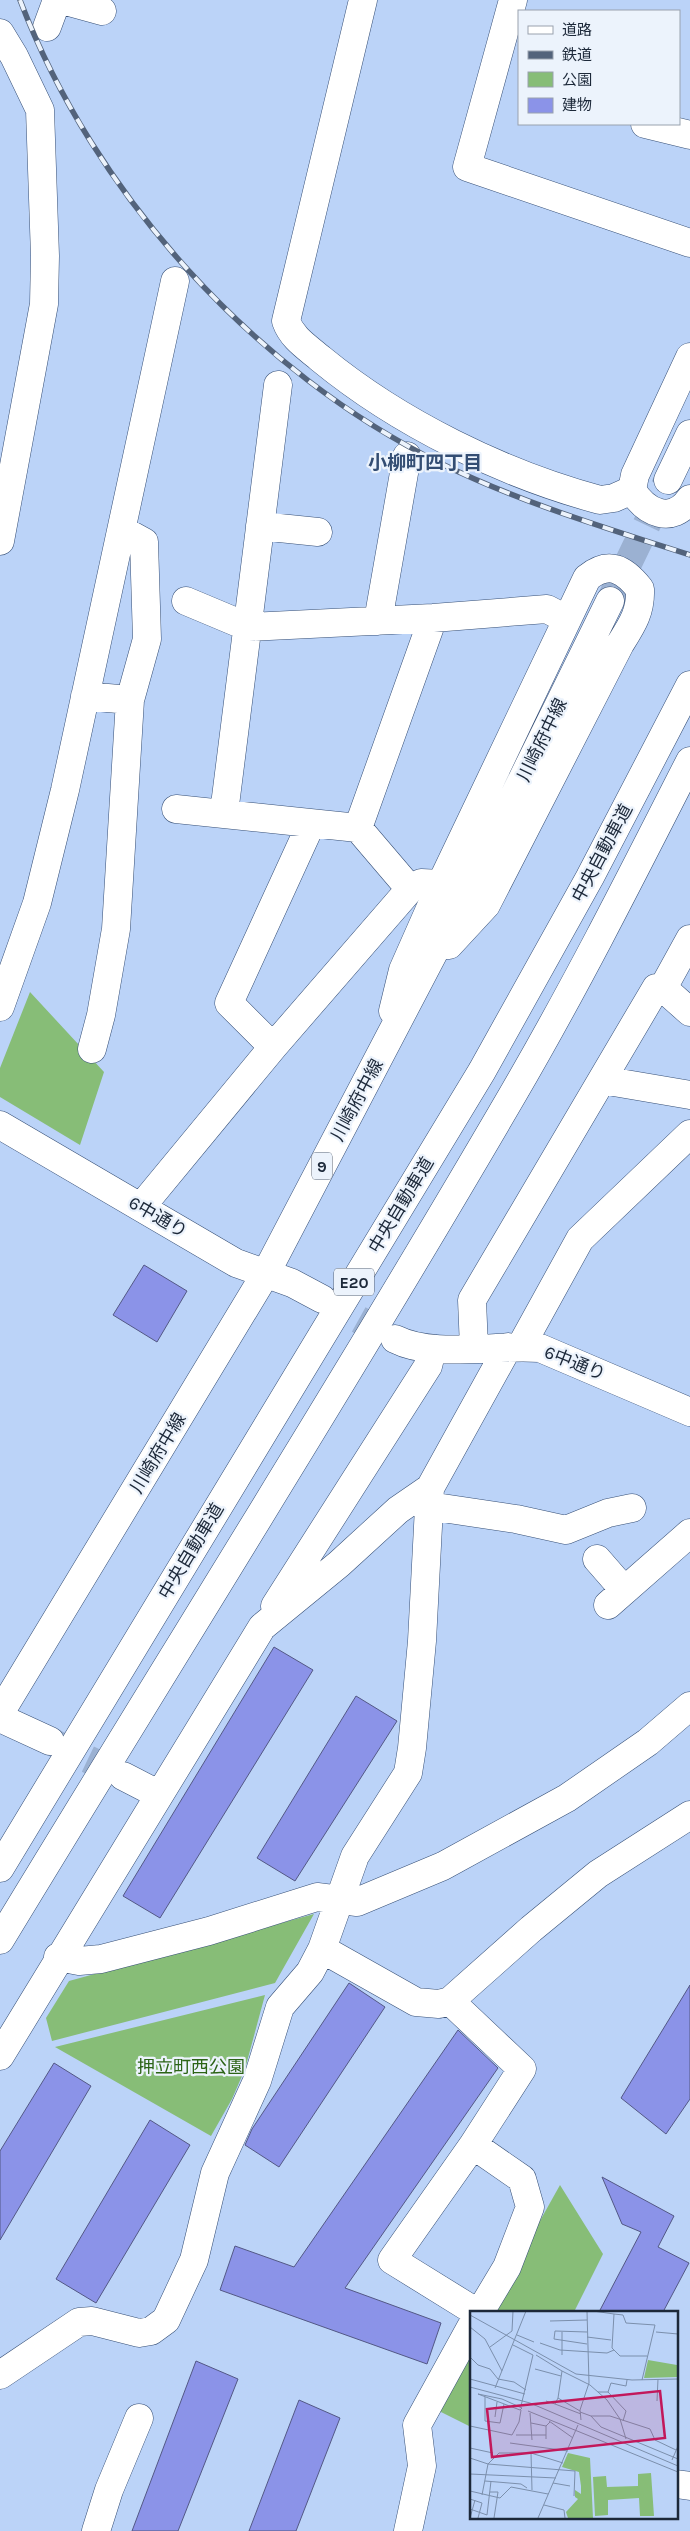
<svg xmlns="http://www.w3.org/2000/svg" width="690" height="2531" viewBox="0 0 690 2531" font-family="Karla,'Noto Sans JP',sans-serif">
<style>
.green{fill:#87bd77}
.building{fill:#8b93e8;stroke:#535885}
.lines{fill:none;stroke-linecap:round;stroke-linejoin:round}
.minor-tunnel{stroke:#9bb1d2;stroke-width:28;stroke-dasharray:28 14;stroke-linecap:butt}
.major-tunnel{stroke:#9bb1d2;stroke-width:28;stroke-dasharray:28 14;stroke-linecap:butt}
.minor-casing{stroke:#364f76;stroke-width:29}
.major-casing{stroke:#364f76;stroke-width:29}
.highway-casing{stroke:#364f76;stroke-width:29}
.minor{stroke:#fff;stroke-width:28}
.major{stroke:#fff;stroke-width:28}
.highway{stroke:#fff;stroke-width:28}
.rail-casing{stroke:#53637b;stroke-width:5.5}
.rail{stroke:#ecf3fc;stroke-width:4;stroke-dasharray:11;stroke-linecap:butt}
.labels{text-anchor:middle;stroke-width:4.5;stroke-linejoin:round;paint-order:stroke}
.shield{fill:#ecf3fc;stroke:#5a6574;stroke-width:1}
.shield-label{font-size:16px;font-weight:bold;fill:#1c2839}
.street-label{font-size:18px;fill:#1c2839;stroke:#ecf3fc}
.park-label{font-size:18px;fill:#2c6416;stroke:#ecf3fc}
.neighbourhood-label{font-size:19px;font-weight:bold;fill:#334d73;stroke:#ecf3fc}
.inset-road{fill:none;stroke:#7b8fac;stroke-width:1}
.view{fill:#c2185b;fill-opacity:0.15;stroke:#c2185b;stroke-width:2.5}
.inset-edge{fill:none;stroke:#1c2839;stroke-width:2.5}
</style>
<rect width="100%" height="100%" fill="#bbd3f8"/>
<path class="green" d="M 30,992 L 104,1072 L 80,1145 L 0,1097 L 0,1068 Z
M 314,1914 L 275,1983 L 52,2041 L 46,2018 L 69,1981 Z
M 265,1995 L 245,2069 L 232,2099 L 211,2136 L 55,2047 Z
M 560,2185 L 603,2254 L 574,2312 L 489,2312 Z
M 471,2344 L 471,2427 L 435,2409 Z"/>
<path class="building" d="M 144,1265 L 187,1291 L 157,1342 L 113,1315 Z
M 274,1647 L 313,1670 L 160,1918 L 123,1896 Z
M 356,1696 L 397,1721 L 295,1881 L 257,1858 Z
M 349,1983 L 385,2007 L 279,2167 L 245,2145 L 252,2129 Z
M 690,1985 L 690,2099 L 666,2134 L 621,2098 Z
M 458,2030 L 498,2068 L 345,2288 L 441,2323 L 427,2364 L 220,2290 L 235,2246 L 294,2267 Z
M 54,2063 L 91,2086 L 0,2240 L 0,2151 Z
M 150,2120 L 190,2145 L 96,2303 L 56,2279 Z
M 602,2177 L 674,2216 L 658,2247 L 689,2263 L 663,2312 L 599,2312 L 641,2232 L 622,2224 Z
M 196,2361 L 238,2379 L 178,2531 L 132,2531 Z
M 299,2400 L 340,2418 L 296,2531 L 249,2531 Z"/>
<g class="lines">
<path class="minor-tunnel" d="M 322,1299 L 394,1339
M 50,1741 L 123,1776"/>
<path class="major-tunnel" d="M 610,601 L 668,480"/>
<g class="minor-casing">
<path id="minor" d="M 62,0 L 102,11
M 363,0 L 286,321 C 292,338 307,347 321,359 C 399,423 503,474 600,500 L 614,498 L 632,490
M 513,0 L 467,167 L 690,243
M 47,27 L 57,0
M 0,33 L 14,56 L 40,110 L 45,256 L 44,304 L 0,541
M 645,124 L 690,135
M 260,526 L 318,532
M 186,601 L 248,627 L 433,618 L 547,609 L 566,619
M 378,621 L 407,456
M 85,696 L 130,700
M 176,809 L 358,828 L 410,889
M 224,813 L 278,385
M 358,828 L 433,618
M 690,939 L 663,988 L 690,1012
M 0,1007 L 37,903 L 65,790 L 175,281
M 273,1047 L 229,1003 L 311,824
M 92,1049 L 101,1015 L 116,929 L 130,700 L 147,639 L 144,542 L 122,530
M 602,1080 L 690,1095
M 0,1125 L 236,1263 L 292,1283 L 322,1299
M 141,1207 L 273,1047 L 410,889 L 421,883 L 441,884
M 395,1339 C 434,1359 496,1344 540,1348 L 690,1412
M 521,1346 L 580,1239 L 690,1134
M 474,1348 L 472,1300 L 656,988 L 663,988
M 429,1506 L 516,1519 L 566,1530 L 608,1513 L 632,1508
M 597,1559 L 624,1590
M 608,1605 L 690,1533
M 275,1606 L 428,1366 L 432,1350
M 0,1718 L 50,1741
M 123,1776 L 158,1794
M 322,1949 L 416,2002 L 439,2004 L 450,2001 L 531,1929 L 598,1874 L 690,1815
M 58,1957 L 79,1961 L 101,1959 L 209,1931 L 317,1897 L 357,1902 L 443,1866 L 567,1798 L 648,1742 L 690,1706
M 450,2001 L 522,2069 L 473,2145 L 392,2260 L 476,2312
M 0,2056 L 262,1627 L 339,1564 L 398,1510 L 430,1488
M 473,2145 L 522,2179 L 530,2207 L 507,2267 L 480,2312
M 0,2375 L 79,2322 L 92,2321 L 139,2333 L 151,2331 L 166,2320 L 194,2260 L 215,2173 L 257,2081 L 280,2007 L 310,1972 L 322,1949 L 355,1856 L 408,1773 L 412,1748 L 422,1641 L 430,1488 L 508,1347
M 676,2484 L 690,2486
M 96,2531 L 109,2490 L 139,2418
M 408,2531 L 422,2466 L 417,2425 L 471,2327"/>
</g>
<g class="major-casing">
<path id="major" d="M 690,357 L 635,475 L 632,490 C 646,513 672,525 690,499
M 668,480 L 690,434
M 393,1011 L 403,970 L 441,884 L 587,578 C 609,560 624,569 640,589 C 641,612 632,625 620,644 L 486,905 L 449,945
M 0,1713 L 266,1273 L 489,847 L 610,601"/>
</g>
<g class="highway-casing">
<path id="highway" d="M 0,1868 L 482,1071 L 590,877 L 690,685
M 0,1940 C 171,1658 347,1379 513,1094 C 576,986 633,873 690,761"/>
</g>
<use href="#minor" class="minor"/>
<use href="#major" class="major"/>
<use href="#highway" class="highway"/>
<g class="rail-casing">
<path id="rail" d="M 20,0 C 94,195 255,372 442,464 C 522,503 606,528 690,555"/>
</g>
<use href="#rail" class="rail"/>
</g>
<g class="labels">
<g class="shield">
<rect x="312" y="1152.5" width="20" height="27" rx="4"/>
<rect x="334" y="1268.5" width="40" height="27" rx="4"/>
</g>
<g class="shield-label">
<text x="322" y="1172">9</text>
<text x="354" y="1288">E20</text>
</g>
<g class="street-label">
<text transform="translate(542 740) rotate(-64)" y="6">川崎府中線</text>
<text transform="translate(602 853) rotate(-62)" y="6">中央自動車道</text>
<text transform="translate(357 1100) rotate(-62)" y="6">川崎府中線</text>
<text transform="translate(401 1205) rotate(-59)" y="6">中央自動車道</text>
<text transform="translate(158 1217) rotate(30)" y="6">6中通り</text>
<text transform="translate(575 1363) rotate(22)" y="6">6中通り</text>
<text transform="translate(158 1453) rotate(-59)" y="6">川崎府中線</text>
<text transform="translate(191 1551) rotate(-59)" y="6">中央自動車道</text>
</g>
<g class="park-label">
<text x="191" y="2073">押立町西公園</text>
</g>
<g class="neighbourhood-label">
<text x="425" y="469">小柳町四丁目</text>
</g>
</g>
<g transform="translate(470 2311)">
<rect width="208" height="208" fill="#bbd3f8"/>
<path d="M 178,49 L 207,54 L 207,66 L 174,67 ZM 98,142 L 120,147 L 123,207 L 98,207 L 96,201 L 108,188 L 105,186 L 105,179 L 111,183 L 111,175 L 109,161 L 92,156 ZM 181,162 L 184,205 L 170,205 L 169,187 L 138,189 L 138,204 L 125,205 L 123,166 L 136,165 L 137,176 L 168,175 L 168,163 Z" fill="#87bd77"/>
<path class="inset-road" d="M 123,0 L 144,3M 0,4 L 106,63 L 162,69 L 208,68M 80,10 L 117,9M 0,16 L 15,28 L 32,60M 117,21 L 85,20 L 84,28 L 117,33M 186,21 L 208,23M 47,24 L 64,31M 117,26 L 141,29M 70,32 L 90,39 L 137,42 L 144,39M 43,34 L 63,44 L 51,95M 20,36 L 42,20 L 43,0M 66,44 L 92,60 L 88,87M 92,44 L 92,21M 0,46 L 8,54 L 20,58 L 28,68 L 44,71 L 56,79M 65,58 L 91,65M 92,60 L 120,74 L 137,89 L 150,108 L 156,128M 0,68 L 55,83M 172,69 L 185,14 L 156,12 L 153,4 L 144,3 L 142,37 L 150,45 L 177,45M 0,76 L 60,92 L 208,155M 25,77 L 56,0M 128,81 L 138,81 L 156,100 L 153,110M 138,81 L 141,72 L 156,75 L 157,69M 8,83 L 32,88 L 52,97 L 50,99 ZM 15,86 L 15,110 L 30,112 L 34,93M 76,90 L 85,93 L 88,87 L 110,100M 187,90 L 188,68M 85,93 L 111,103M 58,100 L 208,161M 110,101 L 121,105 L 140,105 L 180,118 L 185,129 L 206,139M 60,102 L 62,129M 121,105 L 131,116 L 208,148M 25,106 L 27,91M 111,109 L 110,99 L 119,72 L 117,0M 79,110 L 103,127M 61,112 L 76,115M 0,115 L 42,124 L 49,111 L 51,99M 46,124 L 76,124M 76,128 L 76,115 L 80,111M 40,132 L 98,140M 0,137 L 23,142M 61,142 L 62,179M 0,147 L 18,153 L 105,160 L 104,185M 202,149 L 208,135M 0,163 L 86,167M 15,170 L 51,173 L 57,177M 83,172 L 100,175M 0,180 L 30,187 L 41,176 L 78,183M 20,181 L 28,181 L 24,207M 12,184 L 18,153 L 29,142 L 61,142 L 93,152M 0,188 L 12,192 L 8,207M 74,194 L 94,199 L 95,207M 0,198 L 17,204M 17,204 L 21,170M 0,207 L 5,189M 68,207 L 108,114"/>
<path class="view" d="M 190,80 L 195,127 L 22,146 L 17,98 Z"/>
<rect width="208" height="208" class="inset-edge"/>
</g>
<rect x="518" y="10" width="162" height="115" fill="#ecf3fc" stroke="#99a2ae"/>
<rect x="528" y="26" width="25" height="8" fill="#ffffff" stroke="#99a2ae"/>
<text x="562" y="35" font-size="15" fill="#1c2839">道路</text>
<rect x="528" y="51" width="25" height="8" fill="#53637b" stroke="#99a2ae"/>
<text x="562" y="60" font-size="15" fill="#1c2839">鉄道</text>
<rect x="528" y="72" width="25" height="15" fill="#87bd77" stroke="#99a2ae"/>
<text x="562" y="85" font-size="15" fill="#1c2839">公園</text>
<rect x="528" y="98" width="25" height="15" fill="#8b93e8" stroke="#99a2ae"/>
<text x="562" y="110" font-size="15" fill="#1c2839">建物</text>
</svg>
